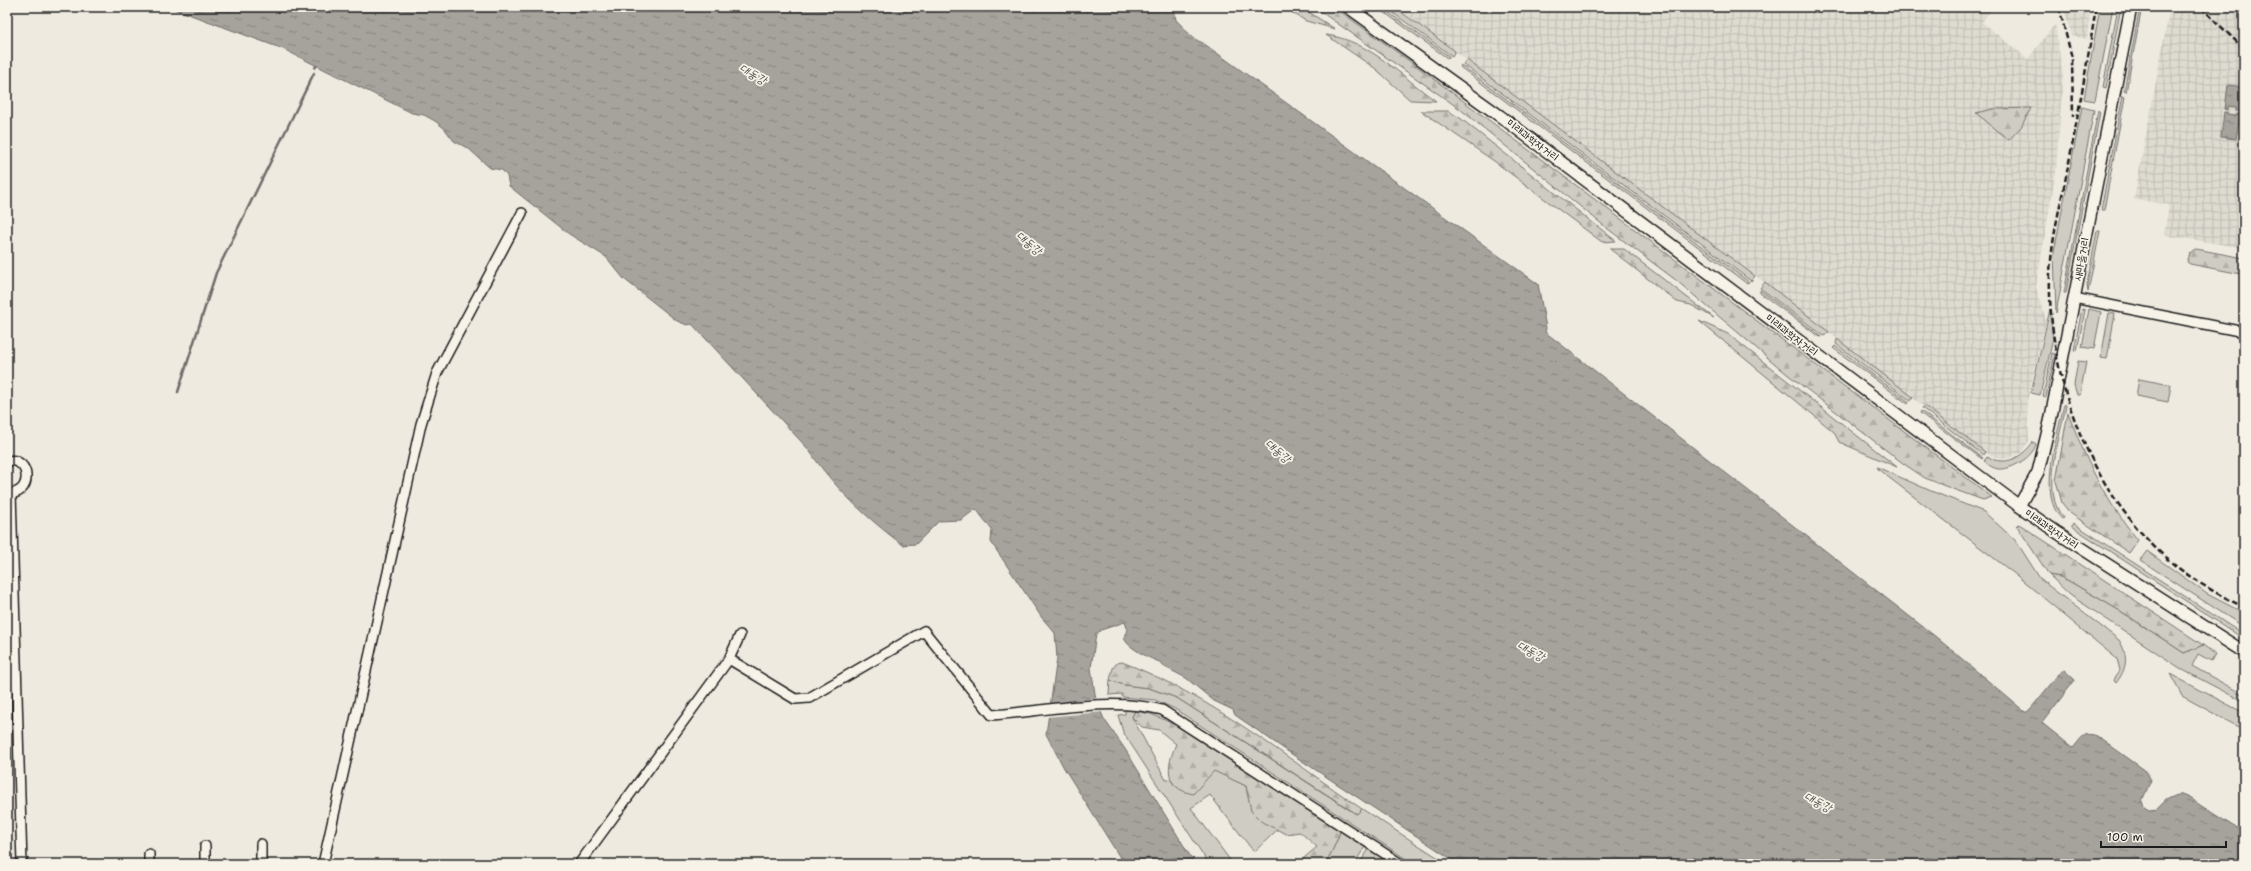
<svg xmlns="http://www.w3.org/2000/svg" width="2251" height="871" viewBox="0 0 2251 871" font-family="'Shantell Sans','Poor Story',sans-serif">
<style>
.industrial{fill:url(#industrial-grid)}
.grass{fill:#cfccc3;stroke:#767470}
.forest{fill:url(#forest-firs);stroke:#767470}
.water{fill:url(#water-ripples);stroke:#6f6d69}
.pier{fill:#eeeae0}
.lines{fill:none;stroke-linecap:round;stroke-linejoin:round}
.stream{stroke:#6f6d69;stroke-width:2.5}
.minor-casing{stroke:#1c1c1c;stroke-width:12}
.major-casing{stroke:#1c1c1c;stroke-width:14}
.minor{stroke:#f7f3e8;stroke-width:9}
.major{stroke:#f7f3e8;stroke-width:11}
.rail{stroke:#1c1c1c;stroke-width:2.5;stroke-dasharray:6 3;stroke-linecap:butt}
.labels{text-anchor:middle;stroke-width:3.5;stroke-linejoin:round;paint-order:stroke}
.street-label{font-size:11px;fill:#1c1c1c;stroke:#f7f3e8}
.water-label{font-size:12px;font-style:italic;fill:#535250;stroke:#f7f3e8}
</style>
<defs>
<pattern id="industrial-grid" width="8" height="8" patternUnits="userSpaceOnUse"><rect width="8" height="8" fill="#dedbd1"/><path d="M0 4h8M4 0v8" fill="none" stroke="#bebbb3"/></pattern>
<pattern id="forest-firs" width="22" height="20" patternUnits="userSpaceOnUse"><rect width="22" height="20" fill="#cfccc3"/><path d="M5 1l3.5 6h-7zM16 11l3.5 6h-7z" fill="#b1afa7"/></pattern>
<pattern id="water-ripples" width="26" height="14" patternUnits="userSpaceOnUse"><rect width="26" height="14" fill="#a6a39d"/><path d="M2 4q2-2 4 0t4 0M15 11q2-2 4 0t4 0" fill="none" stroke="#86847f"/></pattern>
</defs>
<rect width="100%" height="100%" fill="#eeeae0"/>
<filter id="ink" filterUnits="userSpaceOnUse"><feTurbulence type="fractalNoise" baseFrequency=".025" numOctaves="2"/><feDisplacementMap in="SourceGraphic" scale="8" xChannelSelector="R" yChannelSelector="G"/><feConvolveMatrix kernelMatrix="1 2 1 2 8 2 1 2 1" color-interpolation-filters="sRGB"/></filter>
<g filter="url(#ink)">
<path class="industrial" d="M 1396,7 L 1993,7 L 1982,22 L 2028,59 L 2055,24 L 2063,76 L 2056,171 L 2036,287 L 2046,321 L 2027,402 L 2029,441 L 2021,453 L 2009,458 L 2001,459 L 1982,452 L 1776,291 Z
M 2063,7 L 2091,7 L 2087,39 L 2072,36 Z
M 2170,7 L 2244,7 L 2244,248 L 2164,235 L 2169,205 L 2134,199 Z"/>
<path class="grass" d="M 1377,7 L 1381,7 L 1450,57 L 1447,58 Z
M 1385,7 L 1394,7 L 1455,51 L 1452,56 Z
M 2100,7 L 2113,7 L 2095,101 L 2084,99 Z
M 2118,7 L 2121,7 L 2106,88 L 2103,87 Z
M 2140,7 L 2142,7 L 2126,92 L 2124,91 Z
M 1467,60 L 1755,276 L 1751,281 L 1463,64 Z
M 1461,65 L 1749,282 L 1746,283 L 1460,67 Z
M 2123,96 L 2125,97 L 2104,210 L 2101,210 Z
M 2082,107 L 2094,110 L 2056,313 L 2054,252 Z
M 2098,110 L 2100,112 L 2066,293 L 2064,293 Z
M 2097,231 L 2100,231 L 2088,292 L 2087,284 Z
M 1765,282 L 1829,332 L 1824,336 L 1760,288 Z
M 1760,290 L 1822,337 L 1818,336 L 1760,293 Z
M 2050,309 L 2053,339 L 2040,395 L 2031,393 Z
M 2082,309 L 2085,310 L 2077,351 L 2074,350 Z
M 2089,309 L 2101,312 L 2094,349 L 2082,347 Z
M 2109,313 L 2115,314 L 2107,359 L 2101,358 Z
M 1837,339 L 1913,397 L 1911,401 L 1836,344 Z
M 1835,346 L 1909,402 L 1908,404 L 1833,348 Z
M 2052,353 L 2055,354 L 2046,397 L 2043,396 Z
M 2078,361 L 2086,362 L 2080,395 L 2077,395 L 2074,385 Z
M 2139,379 L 2171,385 L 2168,402 L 2136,396 Z
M 2064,404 L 2066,405 C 2061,434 2040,495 2064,518 L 2062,519 C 2037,496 2058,435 2064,404 Z
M 1925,406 L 1985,452 L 1983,455 L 1922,408 Z
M 1921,411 L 1983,458 L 1982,459 L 1920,413 Z
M 2033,442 L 2036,444 C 2033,457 2012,470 1998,469 C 1993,468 1988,465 1984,461 L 1987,457 C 2007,467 2022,457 2033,442 Z
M 1877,467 L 1931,491 L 1984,512 L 2016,541 L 2041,580 L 2119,640 C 2129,656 2127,669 2116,683 L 2113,680 L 2120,670 L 2117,659 L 2016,575 L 1879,470 Z
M 2073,523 L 2244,635 L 2244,639 L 2071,526 Z
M 2147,551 L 2207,594 L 2244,613 L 2244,627 L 2140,560 Z
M 2049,575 L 2061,577 L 2069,581 L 2122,612 L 2184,653 L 2203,645 L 2215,654 L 2211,661 L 2198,654 L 2192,666 L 2244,695 L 2244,702 L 2183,670 L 2070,595 Z
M 2170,674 L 2244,713 L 2242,729 L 2182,696 Z
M 1110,680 L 1124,685 L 1149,688 L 1177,698 L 1356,814 L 1362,809 L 1448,864 L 1414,864 L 1175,709 L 1155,700 L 1122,697 L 1122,694 L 1109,695 Z
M 1125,710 L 1135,711 L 1132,717 L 1166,780 L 1170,779 L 1175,786 L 1214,770 L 1246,786 C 1249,809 1259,820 1278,829 L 1254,852 L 1210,795 L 1191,808 L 1233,864 L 1209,864 L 1123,732 L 1118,715 L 1125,714 Z
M 1340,831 L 1365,847 L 1354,864 L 1324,864 C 1329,859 1338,839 1340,831 Z
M 1369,849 L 1391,864 L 1359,864 Z"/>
<path class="forest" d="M 1283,7 L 1301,7 L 1335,29 L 1306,21 Z
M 1314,7 L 1334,7 L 1422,70 L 1992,497 L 1983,500 L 1950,488 L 1925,478 L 1904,464 L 1787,374 L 1677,281 L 1608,229 L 1460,109 Z
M 1326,35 C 1369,40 1402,77 1436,101 L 1410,100 L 1376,69 Z
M 2031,108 L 2021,127 L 2009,140 L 1976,113 L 1993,109 Z
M 1421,111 L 1448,111 L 1460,118 L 1616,241 L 1602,242 L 1494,161 Z
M 1610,249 L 1624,249 L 1714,318 L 1691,305 L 1677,302 Z
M 2196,249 L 2244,258 L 2241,274 L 2190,264 L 2187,262 L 2190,254 Z
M 1699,321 L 1728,334 L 1897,467 L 1839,442 L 1834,432 Z
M 2068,412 C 2086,461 2104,499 2138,540 L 2129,553 L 2070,513 L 2062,503 L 2056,481 Z
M 2019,524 L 2203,645 L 2184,653 L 2122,612 L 2069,581 L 2061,577 L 2049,575 L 2017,526 Z
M 1122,662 C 1209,695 1286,757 1362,809 L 1357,814 L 1177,698 L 1149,688 L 1124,685 L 1110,680 L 1113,668 L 1117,663 Z
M 1135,711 L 1151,714 L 1176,725 L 1340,831 C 1338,839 1329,859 1324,864 L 1300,864 L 1305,857 L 1317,847 L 1300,832 L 1286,834 L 1262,822 L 1251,811 L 1246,786 L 1214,771 L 1193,794 C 1164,788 1166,767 1176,744 L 1159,730 L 1142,727 L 1132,717 Z"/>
<path class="water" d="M 169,7 L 1174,7 L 1176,20 C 1185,28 1191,39 1203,43 L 1538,284 L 1546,328 L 1545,332 L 1936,637 L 2025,712 L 2027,712 L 2032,707 L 2063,669 L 2075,680 L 2042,723 L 2073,748 C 2082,738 2083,731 2097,736 L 2146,771 L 2151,780 L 2142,801 L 2144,807 L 2149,810 L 2157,809 L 2166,800 L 2179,794 L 2189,798 L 2244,833 L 2244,864 L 1459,864 L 1293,755 L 1235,715 L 1233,710 L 1214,701 L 1186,678 L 1163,666 L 1160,662 C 1152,660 1129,648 1125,640 C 1123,634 1127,633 1127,628 L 1125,622 L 1101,630 L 1096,634 L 1091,668 L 1096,700 L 1104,719 L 1125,749 L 1195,864 L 1124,864 L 1064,768 L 1046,734 L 1057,658 L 1055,633 L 1042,618 L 991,542 L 992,530 L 976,509 L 961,520 L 939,521 L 916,544 L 903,545 C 869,520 832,486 809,450 L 692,324 L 687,325 L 677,321 L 624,279 L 606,257 L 569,234 L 509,186 L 507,176 L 502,170 L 490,168 L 469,149 L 454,141 L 444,128 L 435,121 L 424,115 L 412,113 L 283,49 Z
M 2228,85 L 2244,87 L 2241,111 L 2236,111 L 2236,107 L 2228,106 L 2228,110 L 2225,109 Z
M 2224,112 L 2227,112 L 2227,115 L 2235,116 L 2236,114 L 2240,114 L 2236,139 L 2221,137 Z"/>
<path class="pier" d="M 1097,698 L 1103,712 L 1046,717 L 1049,703 Z"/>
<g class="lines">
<path class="stream" d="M 315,68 L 316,66
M 178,392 L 216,273 L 314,73"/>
<g class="minor-casing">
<path id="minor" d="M 2074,298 L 2244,332
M 7,461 C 32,456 33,497 7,493
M 11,493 L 22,864
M 729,659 L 795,699 L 809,698 L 924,631 L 992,715 C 1045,711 1111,697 1162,710 L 1401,864
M 205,846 L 205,864
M 149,854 L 149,864
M 261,864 L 261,844
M 323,864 L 421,424 L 437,373 L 522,213
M 579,864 L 729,659 L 740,635"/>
</g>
<g class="major-casing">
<path id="major" d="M 1348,7 L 1500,116 L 2019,506 L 2058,533 L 2244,652
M 2019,506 L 2038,472 L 2050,422 L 2131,7"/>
</g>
<use href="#minor" class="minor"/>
<use href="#major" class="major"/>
<path class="rail" d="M 2059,7 L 2072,58 L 2073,116
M 2096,7 C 2088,59 2079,110 2069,162 C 2062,198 2052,235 2050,273 C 2047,367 2082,470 2147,539 C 2174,569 2208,590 2244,607
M 2201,7 L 2244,49"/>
</g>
</g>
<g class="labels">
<g class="street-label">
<text transform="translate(1533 140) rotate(37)" y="4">미래과학자거리</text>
<text transform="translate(2081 259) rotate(-79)" y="4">새마을거리</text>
<text transform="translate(1792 335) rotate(37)" y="4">미래과학자거리</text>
<text transform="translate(2052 529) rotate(34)" y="4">미래과학자거리</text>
</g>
<g class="water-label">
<text transform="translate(753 74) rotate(30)" y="4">대동강</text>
<text transform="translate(1029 243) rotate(40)" y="4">대동강</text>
<text transform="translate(1278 451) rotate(40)" y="4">대동강</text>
<text transform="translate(1531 651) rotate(28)" y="4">대동강</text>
<text transform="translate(1818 802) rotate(28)" y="4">대동강</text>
</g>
</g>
<rect width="2251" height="871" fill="none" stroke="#f7f3e8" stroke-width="24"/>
<rect x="12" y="12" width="2227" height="847" fill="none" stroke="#1c1c1c" stroke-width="1.5" filter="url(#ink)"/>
<path d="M2101 841v6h125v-6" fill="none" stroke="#1c1c1c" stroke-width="2"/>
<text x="2107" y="841" font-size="12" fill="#1c1c1c" stroke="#f7f3e8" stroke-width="3" paint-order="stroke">100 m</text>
</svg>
